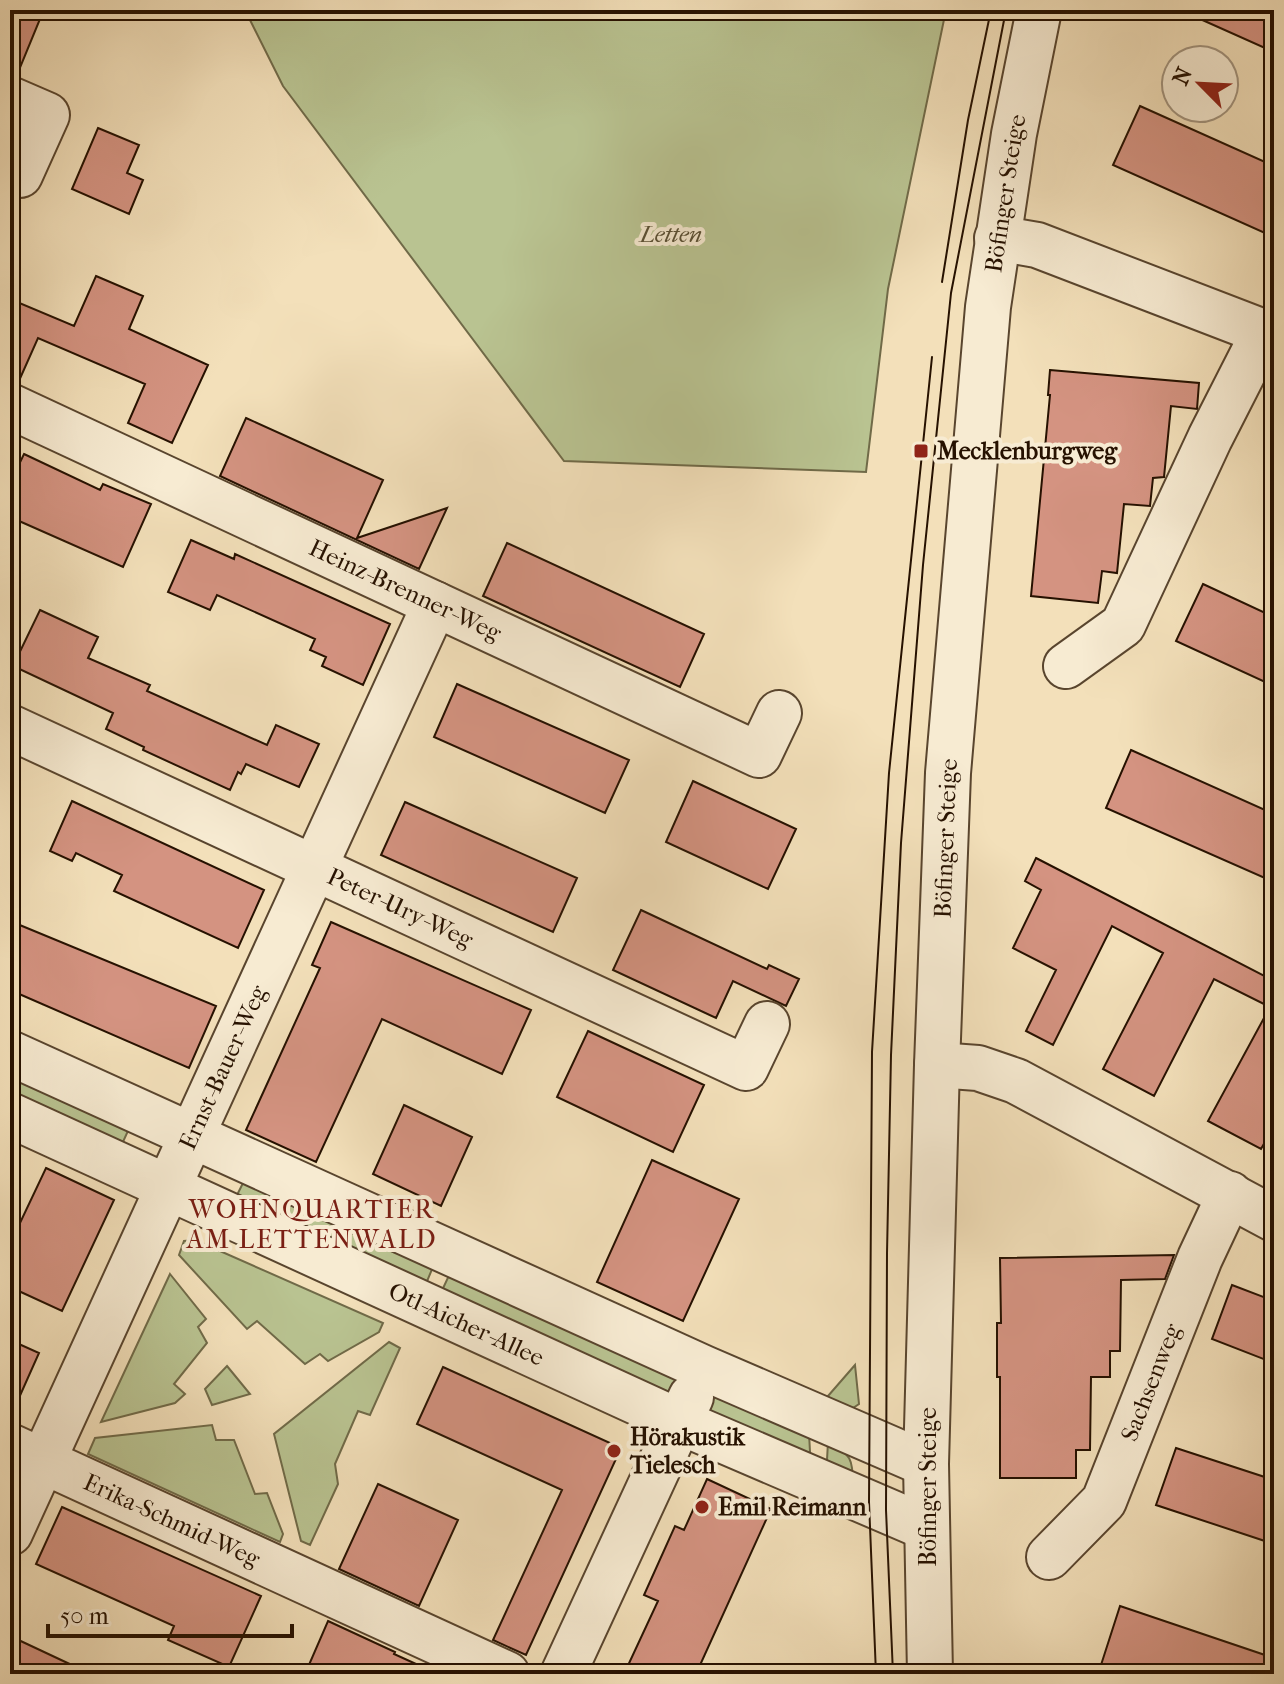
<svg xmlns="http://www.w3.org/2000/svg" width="1284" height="1684" viewBox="0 0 1284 1684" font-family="'IM FELL French Canon',serif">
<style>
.green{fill:#b9c391;stroke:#706a48;stroke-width:2}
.building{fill:#d49381;stroke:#261100;stroke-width:2}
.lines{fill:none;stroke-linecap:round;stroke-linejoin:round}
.minor-casing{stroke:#59452e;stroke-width:48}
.minor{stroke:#f7ebd2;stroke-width:44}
.tram{stroke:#261100;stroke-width:2}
.poi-dot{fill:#8f2418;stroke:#f7ebd2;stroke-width:3}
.labels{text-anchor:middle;stroke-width:8;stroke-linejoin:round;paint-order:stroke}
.street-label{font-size:24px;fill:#261100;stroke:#f7ebd2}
.park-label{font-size:24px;font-style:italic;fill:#594f33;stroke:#f7ebd2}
.poi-label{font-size:24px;font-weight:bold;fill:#261100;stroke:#f7ebd2;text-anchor:start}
.neighbourhood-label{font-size:26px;letter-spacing:2px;fill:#7a1f14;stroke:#f7ebd2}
</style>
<rect width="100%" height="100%" fill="#f3e0ba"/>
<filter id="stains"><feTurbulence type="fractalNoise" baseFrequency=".0025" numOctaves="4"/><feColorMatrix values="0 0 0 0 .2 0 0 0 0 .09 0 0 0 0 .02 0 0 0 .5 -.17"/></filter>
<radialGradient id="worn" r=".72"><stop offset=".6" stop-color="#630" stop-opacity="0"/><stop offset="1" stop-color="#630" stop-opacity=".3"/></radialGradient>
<path class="green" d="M 245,10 L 946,10 L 888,289 L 866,472 L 564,461 L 283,86 Z
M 10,1067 L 132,1122 L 118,1153 L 10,1105 Z
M 246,1177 L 435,1262 L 423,1291 L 232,1205 Z
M 195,1240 L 383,1323 L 379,1332 L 328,1361 L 320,1354 L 305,1364 L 257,1321 L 247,1329 L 179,1255 L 184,1241 Z
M 452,1269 L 679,1374 L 665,1404 L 438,1299 Z
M 170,1274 L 206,1319 L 198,1327 L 207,1343 L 174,1384 L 185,1394 L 175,1403 L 101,1422 Z
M 389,1342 L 400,1348 L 370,1415 L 358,1411 L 335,1464 L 338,1484 L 310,1545 L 301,1541 L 274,1434 Z
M 855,1365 L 859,1404 L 844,1414 L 826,1407 L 828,1396 Z
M 227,1366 L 250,1394 L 212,1405 L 205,1389 Z
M 710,1389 L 809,1433 L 811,1471 L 698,1419 Z
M 212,1425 L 216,1440 L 234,1440 L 255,1494 L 267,1493 L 283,1534 L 280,1542 L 88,1454 L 95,1438 Z
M 828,1442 C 851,1455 853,1458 853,1485 L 826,1478 Z"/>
<path class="building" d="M 10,10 L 20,10 L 40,19 L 17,75 L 10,74 Z
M 1180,10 L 1274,10 L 1274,52 Z
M 1140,106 L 1274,166 L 1274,237 L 1113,165 Z
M 98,128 L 139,145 L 127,173 L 143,180 L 129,214 L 72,189 Z
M 96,276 L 143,296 L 129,329 L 208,365 L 172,443 L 128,423 L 145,384 L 38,338 L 18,383 L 10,381 L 10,299 L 74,326 Z
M 1050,370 L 1199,383 L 1197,409 L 1171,406 L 1164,477 L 1153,478 L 1150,506 L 1124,504 L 1117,573 L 1102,571 L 1098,603 L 1031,596 L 1050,395 L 1048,395 Z
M 246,418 L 383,480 L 357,538 L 447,508 L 419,569 L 220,476 Z
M 24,454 L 100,490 L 103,484 L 151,504 L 123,567 L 10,517 L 10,483 Z
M 191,540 L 234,559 L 235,554 L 390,624 L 363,685 L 322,666 L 326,657 L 310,650 L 315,639 L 217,595 L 210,610 L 168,592 Z
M 507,543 L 704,634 L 680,687 L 483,596 Z
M 1203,584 L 1274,617 L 1274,686 L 1176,641 Z
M 40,610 L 98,637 L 88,658 L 150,685 L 147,691 L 267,745 L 276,725 L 319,744 L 299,787 L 246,764 L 241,774 L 238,772 L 230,790 L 143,750 L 144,747 L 106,729 L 113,713 L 13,666 Z
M 457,684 L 629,760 L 605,813 L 434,737 Z
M 1131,750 L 1274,814 L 1274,882 L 1106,808 Z
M 693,781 L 796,829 L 768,889 L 666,842 Z
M 72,801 L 264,890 L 238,948 L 114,891 L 122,875 L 76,853 L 72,861 L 50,851 Z
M 405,802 L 577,878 L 553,932 L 381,855 Z
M 1036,858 L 1274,981 L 1274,1126 L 1261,1149 L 1208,1121 L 1270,1007 L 1214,979 L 1154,1096 L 1103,1069 L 1163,953 L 1112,926 L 1053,1045 L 1026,1031 L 1056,970 L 1013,948 L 1041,890 L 1025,881 Z
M 641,910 L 767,969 L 769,965 L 799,979 L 786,1006 L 733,981 L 716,1018 L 613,970 Z
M 10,921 L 216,1006 L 189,1068 L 10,990 Z
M 331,922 L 531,1010 L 502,1074 L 382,1019 L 316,1162 L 246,1130 L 320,968 L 312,965 Z
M 588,1031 L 704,1085 L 673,1152 L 557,1097 Z
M 404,1105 L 472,1137 L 441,1206 L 373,1174 Z
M 652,1160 L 739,1199 L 683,1321 L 597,1282 Z
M 46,1168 L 114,1200 L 62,1311 L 10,1287 L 10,1244 Z
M 1174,1255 L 1165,1279 L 1121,1280 L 1120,1351 L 1110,1351 L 1110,1377 L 1091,1377 L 1090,1450 L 1076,1450 L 1076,1478 L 1000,1478 L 1000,1377 L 997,1377 L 997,1323 L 1001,1323 L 1000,1258 Z
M 1232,1285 L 1274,1301 L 1274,1363 L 1212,1339 Z
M 10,1340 L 39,1353 L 10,1418 Z
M 443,1367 L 621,1448 L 526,1655 L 493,1640 L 562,1490 L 417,1424 Z
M 1176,1448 L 1274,1480 L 1274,1544 L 1156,1505 Z
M 707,1479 L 771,1509 L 696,1674 L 624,1674 L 658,1601 L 644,1595 L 675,1526 L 684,1530 Z
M 378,1484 L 458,1520 L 419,1606 L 339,1569 Z
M 62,1507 L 261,1596 L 229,1667 L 168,1640 L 174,1626 L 36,1564 Z
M 1120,1606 L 1274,1658 L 1274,1674 L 1129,1674 L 1101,1665 Z
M 328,1621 L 395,1652 L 394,1654 L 438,1674 L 305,1674 Z
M 10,1636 L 91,1674 L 10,1674 Z"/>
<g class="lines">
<g class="minor-casing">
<g id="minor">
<path d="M 10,99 L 47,115 L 20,175"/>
<path d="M 997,238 L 1037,245 L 1274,336"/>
<path id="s1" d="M 10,406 L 759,755 L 779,713"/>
<path d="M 1066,666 L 1123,625 L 1210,438 L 1264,332"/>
<path id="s2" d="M 10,727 L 746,1068 L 767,1024"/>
<path d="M 10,1053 L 704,1368 L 926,1464"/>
<path d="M 937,1065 L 978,1068 L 1016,1081 L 1274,1219"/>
<path id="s3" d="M 10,1115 L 680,1422 L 927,1528"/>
<path id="s4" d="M 10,1446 L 507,1674"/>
<path id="s5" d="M 10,1533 L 435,604"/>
<path id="s6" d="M 1049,1557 L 1104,1501 L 1200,1258 L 1230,1194"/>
<path d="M 563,1674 L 691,1397"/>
<path id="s7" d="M 930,1674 L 926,1464 L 937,1065 L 948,773 L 988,307 L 1014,134 L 1039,10"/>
</g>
</g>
<use href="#minor" class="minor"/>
<path class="tram" d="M 942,282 L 968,120 L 991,10
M 876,1674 L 869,1502 L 872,1052 L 889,773 L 932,357
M 893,1674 L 886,1510 L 887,1253 L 891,1055 L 901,843 L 923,565 L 951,293 L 1006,10"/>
</g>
<g class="poi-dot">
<rect x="913" y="443" width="16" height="16" rx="4"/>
<circle cx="614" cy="1451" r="8"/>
<circle cx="702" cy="1507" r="8"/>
</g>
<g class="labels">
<g class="street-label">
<text dy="8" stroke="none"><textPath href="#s7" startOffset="1484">Böfinger Steige</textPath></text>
<text dy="8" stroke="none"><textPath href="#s1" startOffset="436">Heinz-Brenner-Weg</textPath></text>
<text dy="8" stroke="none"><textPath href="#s7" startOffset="836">Böfinger Steige</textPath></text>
<text dy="8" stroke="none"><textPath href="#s2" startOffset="430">Peter-Ury-Weg</textPath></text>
<text dy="8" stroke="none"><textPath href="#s5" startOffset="512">Ernst-Bauer-Weg</textPath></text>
<text dy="8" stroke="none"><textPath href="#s3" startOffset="502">Otl-Aicher-Allee</textPath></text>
<text dy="8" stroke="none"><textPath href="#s6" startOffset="206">Sachsenweg</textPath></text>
<text transform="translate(928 1487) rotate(-90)" y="8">Böfinger Steige</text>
<text dy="8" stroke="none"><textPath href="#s4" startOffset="178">Erika-Schmid-Weg</textPath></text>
</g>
<g class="park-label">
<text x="671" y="242">Letten</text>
</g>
<g class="poi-label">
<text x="937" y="459">Mecklenburgweg</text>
<text x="630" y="1445">Hörakustik<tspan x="630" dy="28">Tielesch</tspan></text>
<text x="718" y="1515">Emil Reimann</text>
</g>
<g class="neighbourhood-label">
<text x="312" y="1218">WOHNQUARTIER<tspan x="312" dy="30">AM LETTENWALD</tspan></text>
</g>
</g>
<rect width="1284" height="1684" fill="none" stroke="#f3e0ba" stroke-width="40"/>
<rect x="12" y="12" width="1260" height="1660" fill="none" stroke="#261100" stroke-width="4"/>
<rect x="20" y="20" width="1244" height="1644" fill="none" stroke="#261100" stroke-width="2"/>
<g transform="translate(1200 84) rotate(294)"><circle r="38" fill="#f7ebd2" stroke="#a3947e" stroke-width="2"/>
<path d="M0-6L14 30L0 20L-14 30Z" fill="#8f2418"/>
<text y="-12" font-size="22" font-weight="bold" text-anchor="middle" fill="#261100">N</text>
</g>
<path d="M48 1624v12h244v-12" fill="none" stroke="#261100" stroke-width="4"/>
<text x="60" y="1624" font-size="24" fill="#261100" stroke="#f7ebd2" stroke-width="6" paint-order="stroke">50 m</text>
<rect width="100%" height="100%" filter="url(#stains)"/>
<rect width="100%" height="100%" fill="url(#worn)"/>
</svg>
